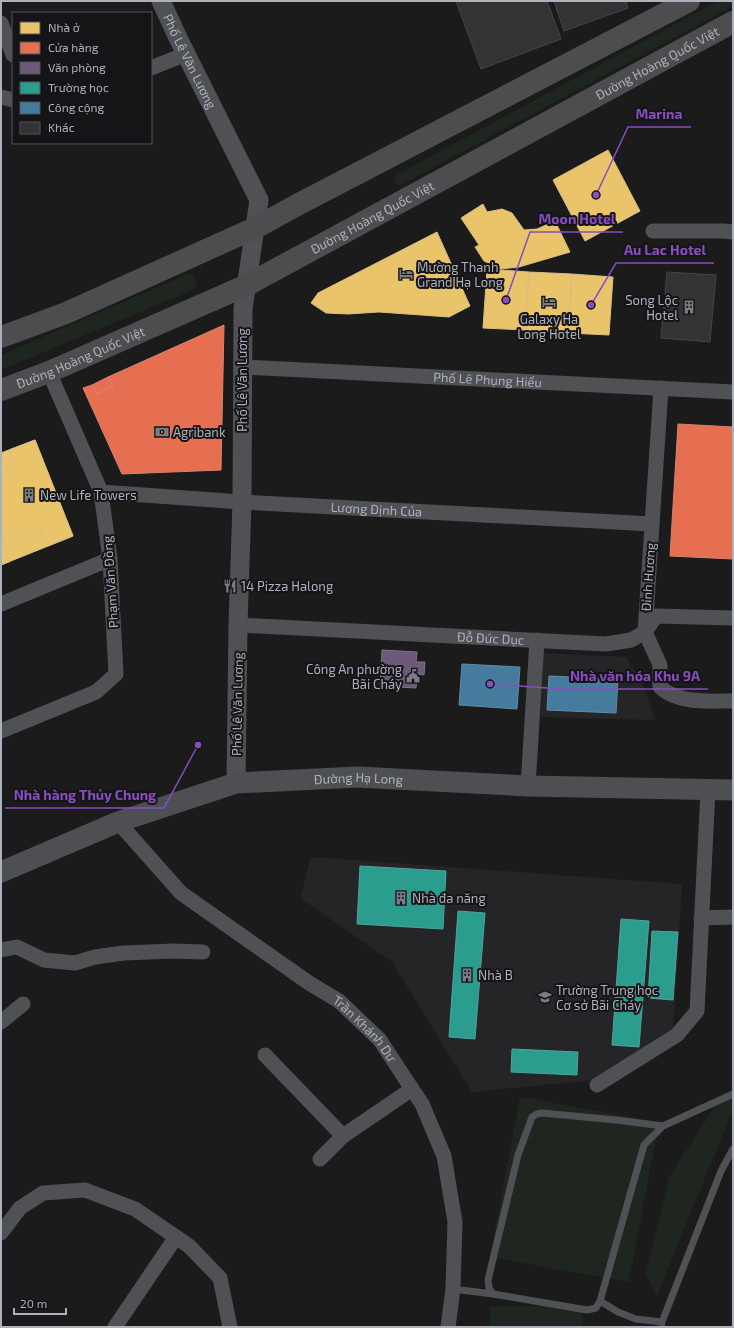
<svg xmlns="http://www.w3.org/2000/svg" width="734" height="1328" viewBox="0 0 734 1328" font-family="'Exo 2',sans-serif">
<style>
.built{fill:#252528}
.green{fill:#1f2620}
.homes{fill:#e9c46a;stroke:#d7be83}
.shops{fill:#e76f51;stroke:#d68371}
.offices{fill:#6d597a;stroke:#80738e}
.schools{fill:#2a9d8f;stroke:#51a39c}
.public{fill:#457b9d;stroke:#648ba6}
.building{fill:#333334;stroke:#444548}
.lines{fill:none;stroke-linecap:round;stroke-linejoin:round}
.service{stroke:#4f5155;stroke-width:7}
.minor{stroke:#4f5155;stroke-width:15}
.tertiary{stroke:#4f5155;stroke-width:19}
.secondary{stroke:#4e4f53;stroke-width:21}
.primary{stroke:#4d4d50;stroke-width:22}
.labels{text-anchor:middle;stroke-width:4;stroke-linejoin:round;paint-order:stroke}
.street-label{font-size:13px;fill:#adb1bc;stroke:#151518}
.poi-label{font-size:13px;fill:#adb1bc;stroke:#151518;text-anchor:start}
.leader{fill:none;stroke:#884dbe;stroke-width:1.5}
.callout-dot{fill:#884dbe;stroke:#151518;stroke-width:1.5}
.callout-label{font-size:14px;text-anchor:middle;font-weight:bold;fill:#884dbe;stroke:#151518;stroke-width:4;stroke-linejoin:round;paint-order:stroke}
</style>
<rect width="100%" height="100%" fill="#1b1b1c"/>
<path class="built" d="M 543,653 L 626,657 L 644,687 L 655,720 L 541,717 Z
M 311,857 L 682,884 L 673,1033 L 596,1080 L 472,1092 L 392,962 L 300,898 Z"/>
<path class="green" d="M 718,1 L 733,1 L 733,6 L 401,185 L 396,184 L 394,179 L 396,175 Z
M 188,274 L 193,276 L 197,285 L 193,290 L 1,370 L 1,355 Z
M 733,1092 L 733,1109 L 657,1296 L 646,1274 L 669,1177 L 719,1100 Z
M 520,1097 L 659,1122 L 629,1282 L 490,1257 Z
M 582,1305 L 583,1327 L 490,1327 L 490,1307 Z"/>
<path class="homes" d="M 608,150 L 640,211 L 585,241 L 553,180 Z
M 483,204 L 487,212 L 502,209 L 512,213 L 524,230 L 537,229 L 555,221 L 570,252 L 519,267 L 501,269 L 484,261 L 475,247 L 479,245 L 461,218 Z
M 437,232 L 470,306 L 449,317 L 379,312 L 348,314 L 326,313 L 311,303 L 318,293 Z
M 487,269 L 529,272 L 525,330 L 483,328 Z
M 529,272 L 572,274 L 568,333 L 525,330 Z
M 572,274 L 613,277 L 609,335 L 568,333 Z
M 35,440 L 73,536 L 1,565 L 1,453 Z
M 35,440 L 73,536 L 48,546 L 40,527 L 3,542 L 11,561 L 1,565 L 1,471 L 16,466 L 9,450 Z"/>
<path class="shops" d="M 224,325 L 221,470 L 122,474 L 83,388 L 92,385 L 97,394 L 113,386 L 108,377 Z
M 108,377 L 113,386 L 97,394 L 92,385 Z
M 678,424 L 733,427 L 733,559 L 670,556 Z"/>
<path class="offices" d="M 382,650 L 417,652 L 416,662 L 425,662 L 424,675 L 417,674 L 416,688 L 380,686 Z"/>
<path class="schools" d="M 360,866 L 446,871 L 443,929 L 357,924 Z
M 458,911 L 485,913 L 475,1039 L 449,1037 Z
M 621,919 L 649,921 L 639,1047 L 612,1045 Z
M 652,931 L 678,932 L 673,1000 L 648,998 Z
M 512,1049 L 578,1052 L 577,1075 L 511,1072 Z"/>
<path class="public" d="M 462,664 L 520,667 L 517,709 L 459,705 Z
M 549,676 L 618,679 L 616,713 L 547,710 Z"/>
<path class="building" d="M 456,1 L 547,1 L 561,39 L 481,69 Z
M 554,1 L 626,1 L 628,8 L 564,31 Z
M 667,272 L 716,275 L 710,342 L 661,338 Z"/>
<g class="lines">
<path class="service" d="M 663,1126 L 616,1120 L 542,1113 L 537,1114 L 532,1117 L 518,1155 L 488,1280 L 489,1288 L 493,1294 L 587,1310 L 596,1308 L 600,1301 L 644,1145 L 663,1126 L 733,1094
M 453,1289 L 493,1294
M 600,1301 L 618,1312 L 636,1319 L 662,1322
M 661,1327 L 662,1322 L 721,1171 L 733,1149"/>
<g class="minor">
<path d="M 1,23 L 13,55"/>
<path d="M 151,68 L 186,54"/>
<path d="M 1,97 L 13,100"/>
<path d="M 653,231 L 723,231 L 733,232"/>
<path id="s1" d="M 242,367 L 733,392"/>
<path d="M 661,388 L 645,632 L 660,665 L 660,687 C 678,704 710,701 733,701"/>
<path id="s2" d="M 101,492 L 242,502 L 652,524"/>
<path d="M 1,604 L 110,559"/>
<path id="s3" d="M 238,625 L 606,644 L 631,640 L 645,632 L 656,616 L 733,618"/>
<path d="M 1,731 L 96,692 L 116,674 L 110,559 L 101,492 L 49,372"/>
<path d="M 528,786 L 537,640"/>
<path id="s4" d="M 118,822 L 181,893 L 309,983 L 339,1001 L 380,1040 L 412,1089 L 422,1104 L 444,1156 L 455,1222 L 453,1289 L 448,1327"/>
<path d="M 701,918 L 733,917"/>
<path d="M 1,950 L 17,947 L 44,960 L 75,963 L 95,957 L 124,953 L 174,951 L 203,952"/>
<path d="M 1,1022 L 23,1004"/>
<path d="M 265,1055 L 343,1136"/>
<path d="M 597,1085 L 677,1035 L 697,1011 L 708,790"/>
<path d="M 320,1159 L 343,1136 L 412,1089"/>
<path d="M 1,1233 L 20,1208 L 43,1193 L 85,1190 L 135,1209 L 189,1246 L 220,1278 L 230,1327"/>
<path d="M 115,1327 L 176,1237"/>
</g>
<path class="tertiary" id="s5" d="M 161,1 L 178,38 L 259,200 L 243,309 L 242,502 L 238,625 L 236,783"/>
<path class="secondary" id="s6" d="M 1,872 L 118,822 L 236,783 L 358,777 L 528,786 L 733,790"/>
<g class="primary">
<path d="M 1,337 L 66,313 L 255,228 L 297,205 L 689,1"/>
<path id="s7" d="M 1,390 L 49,372 L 247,285 L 733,22"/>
</g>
</g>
<defs>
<g id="hotel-bare" transform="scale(1.08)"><path d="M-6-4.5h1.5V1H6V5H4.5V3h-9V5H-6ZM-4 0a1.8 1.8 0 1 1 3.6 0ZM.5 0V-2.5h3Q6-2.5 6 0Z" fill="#7a7c84" stroke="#151518" stroke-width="2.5" paint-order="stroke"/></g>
<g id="building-bare" transform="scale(1.08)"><path d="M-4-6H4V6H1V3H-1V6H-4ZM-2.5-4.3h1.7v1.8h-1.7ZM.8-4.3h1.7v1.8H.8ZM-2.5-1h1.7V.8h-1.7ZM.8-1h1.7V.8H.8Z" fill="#7a7c84" stroke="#151518" stroke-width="2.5" paint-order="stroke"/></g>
<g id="bank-bare" transform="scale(1.08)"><path d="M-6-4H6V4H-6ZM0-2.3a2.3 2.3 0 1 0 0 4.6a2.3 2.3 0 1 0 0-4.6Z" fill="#7a7c84" stroke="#151518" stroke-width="2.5" paint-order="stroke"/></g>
<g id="restaurant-bare" transform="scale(1.08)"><path d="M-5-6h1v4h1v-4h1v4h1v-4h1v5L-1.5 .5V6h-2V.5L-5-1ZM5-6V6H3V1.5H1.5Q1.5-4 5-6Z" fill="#7a7c84" stroke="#151518" stroke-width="2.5" paint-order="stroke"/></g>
<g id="civic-bare" transform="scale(1.08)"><path d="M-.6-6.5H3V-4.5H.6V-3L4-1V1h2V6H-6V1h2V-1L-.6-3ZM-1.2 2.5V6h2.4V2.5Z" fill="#7a7c84" stroke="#151518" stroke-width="2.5" paint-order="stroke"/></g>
<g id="school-bare" transform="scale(1.08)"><path d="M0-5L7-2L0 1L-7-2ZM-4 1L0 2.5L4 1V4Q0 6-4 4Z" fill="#7a7c84" stroke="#151518" stroke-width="2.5" paint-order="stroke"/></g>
</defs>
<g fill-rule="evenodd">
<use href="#hotel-bare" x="406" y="274"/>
<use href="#hotel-bare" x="549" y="302"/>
<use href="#building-bare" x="689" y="307"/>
<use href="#bank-bare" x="162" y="432"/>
<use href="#building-bare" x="29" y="495"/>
<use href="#restaurant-bare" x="230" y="586"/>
<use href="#civic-bare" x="413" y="676"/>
<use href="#building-bare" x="401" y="898"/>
<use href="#building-bare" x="467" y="975"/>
<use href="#school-bare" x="545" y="997"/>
</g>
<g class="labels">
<g class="street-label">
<text dy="5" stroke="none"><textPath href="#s5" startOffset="67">Phố Lê Văn Lương</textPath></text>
<text dy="5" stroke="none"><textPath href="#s7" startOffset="734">Đường Hoàng Quốc Việt</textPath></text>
<text dy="5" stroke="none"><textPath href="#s7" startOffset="410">Đường Hoàng Quốc Việt</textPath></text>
<text dy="5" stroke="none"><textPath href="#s7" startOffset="86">Đường Hoàng Quốc Việt</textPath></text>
<text dy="5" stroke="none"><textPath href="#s1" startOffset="246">Phố Lê Phụng Hiểu</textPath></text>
<text transform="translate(242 380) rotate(-90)" y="5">Phố Lê Văn Lương</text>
<text dy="5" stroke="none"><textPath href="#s2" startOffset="276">Lương Định Của</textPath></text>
<text transform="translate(648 577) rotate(-86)" y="5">Đỉnh Hương</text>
<text transform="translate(110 582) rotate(-94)" y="5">Phạm Văn Đồng</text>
<text dy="5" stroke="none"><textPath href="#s3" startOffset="253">Đỗ Đức Dục</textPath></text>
<text transform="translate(237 704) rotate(-89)" y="5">Phố Lê Văn Lương</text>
<text dy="5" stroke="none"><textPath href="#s6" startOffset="374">Đường Hạ Long</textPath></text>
<text dy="5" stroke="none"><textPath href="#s4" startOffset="324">Trần Khánh Dư</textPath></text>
</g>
<g class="poi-label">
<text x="417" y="272">Mường Thanh<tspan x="417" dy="15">Grand Hạ Long</tspan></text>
<text x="678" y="305" text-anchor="end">Song Lộc<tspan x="678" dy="15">Hotel</tspan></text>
<text x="549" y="324" text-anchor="middle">Galaxy Ha<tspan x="549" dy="15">Long Hotel</tspan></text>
<text x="173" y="437">Agribank</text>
<text x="40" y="500">New Life Towers</text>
<text x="241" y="591">14 Pizza Halong</text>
<text x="402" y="674" text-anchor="end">Công An phường<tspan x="402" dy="15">Bãi Cháy</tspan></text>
<text x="412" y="903">Nhà đa năng</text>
<text x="478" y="980">Nhà B</text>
<text x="556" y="995">Trường Trung học<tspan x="556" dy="15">Cơ sở Bãi Cháy</tspan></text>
</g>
</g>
<path class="leader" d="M596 195L628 127H691M506 300L530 232H623M591 305L616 263H714M490 684L562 689H708M198 745L164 808H5"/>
<g class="callout-dot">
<circle cx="596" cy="195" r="4"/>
<circle cx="506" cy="300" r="4"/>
<circle cx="591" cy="305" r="4"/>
<circle cx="490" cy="684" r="4"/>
<circle cx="198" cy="745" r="4"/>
</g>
<g class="callout-label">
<text x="659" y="119">Marina</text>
<text x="577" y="224">Moon Hotel</text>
<text x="665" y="255">Au Lac Hotel</text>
<text x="635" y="681">Nhà văn hóa Khu 9A</text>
<text x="85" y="800">Nhà hàng Thủy Chung</text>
</g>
<rect width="734" height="1328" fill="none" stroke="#adb1bc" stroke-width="4"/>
<rect x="12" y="12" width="140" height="132" fill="#151518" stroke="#52535a"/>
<rect x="20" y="22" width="20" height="12" fill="#e9c46a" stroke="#52535a"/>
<text x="48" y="32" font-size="12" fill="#adb1bc">Nhà ở</text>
<rect x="20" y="42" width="20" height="12" fill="#e76f51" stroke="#52535a"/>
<text x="48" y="52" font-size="12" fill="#adb1bc">Cửa hàng</text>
<rect x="20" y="62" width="20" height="12" fill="#6d597a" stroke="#52535a"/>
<text x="48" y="72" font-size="12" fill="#adb1bc">Văn phòng</text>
<rect x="20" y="82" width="20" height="12" fill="#2a9d8f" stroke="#52535a"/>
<text x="48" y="92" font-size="12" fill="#adb1bc">Trường học</text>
<rect x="20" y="102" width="20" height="12" fill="#457b9d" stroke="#52535a"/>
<text x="48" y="112" font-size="12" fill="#adb1bc">Công cộng</text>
<rect x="20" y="122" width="20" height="12" fill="#333334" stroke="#52535a"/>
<text x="48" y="132" font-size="12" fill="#adb1bc">Khác</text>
<path d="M14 1308v6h52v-6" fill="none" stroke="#adb1bc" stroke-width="2"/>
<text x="20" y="1308" font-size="12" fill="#adb1bc" stroke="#151518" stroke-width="3" paint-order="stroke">20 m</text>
</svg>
